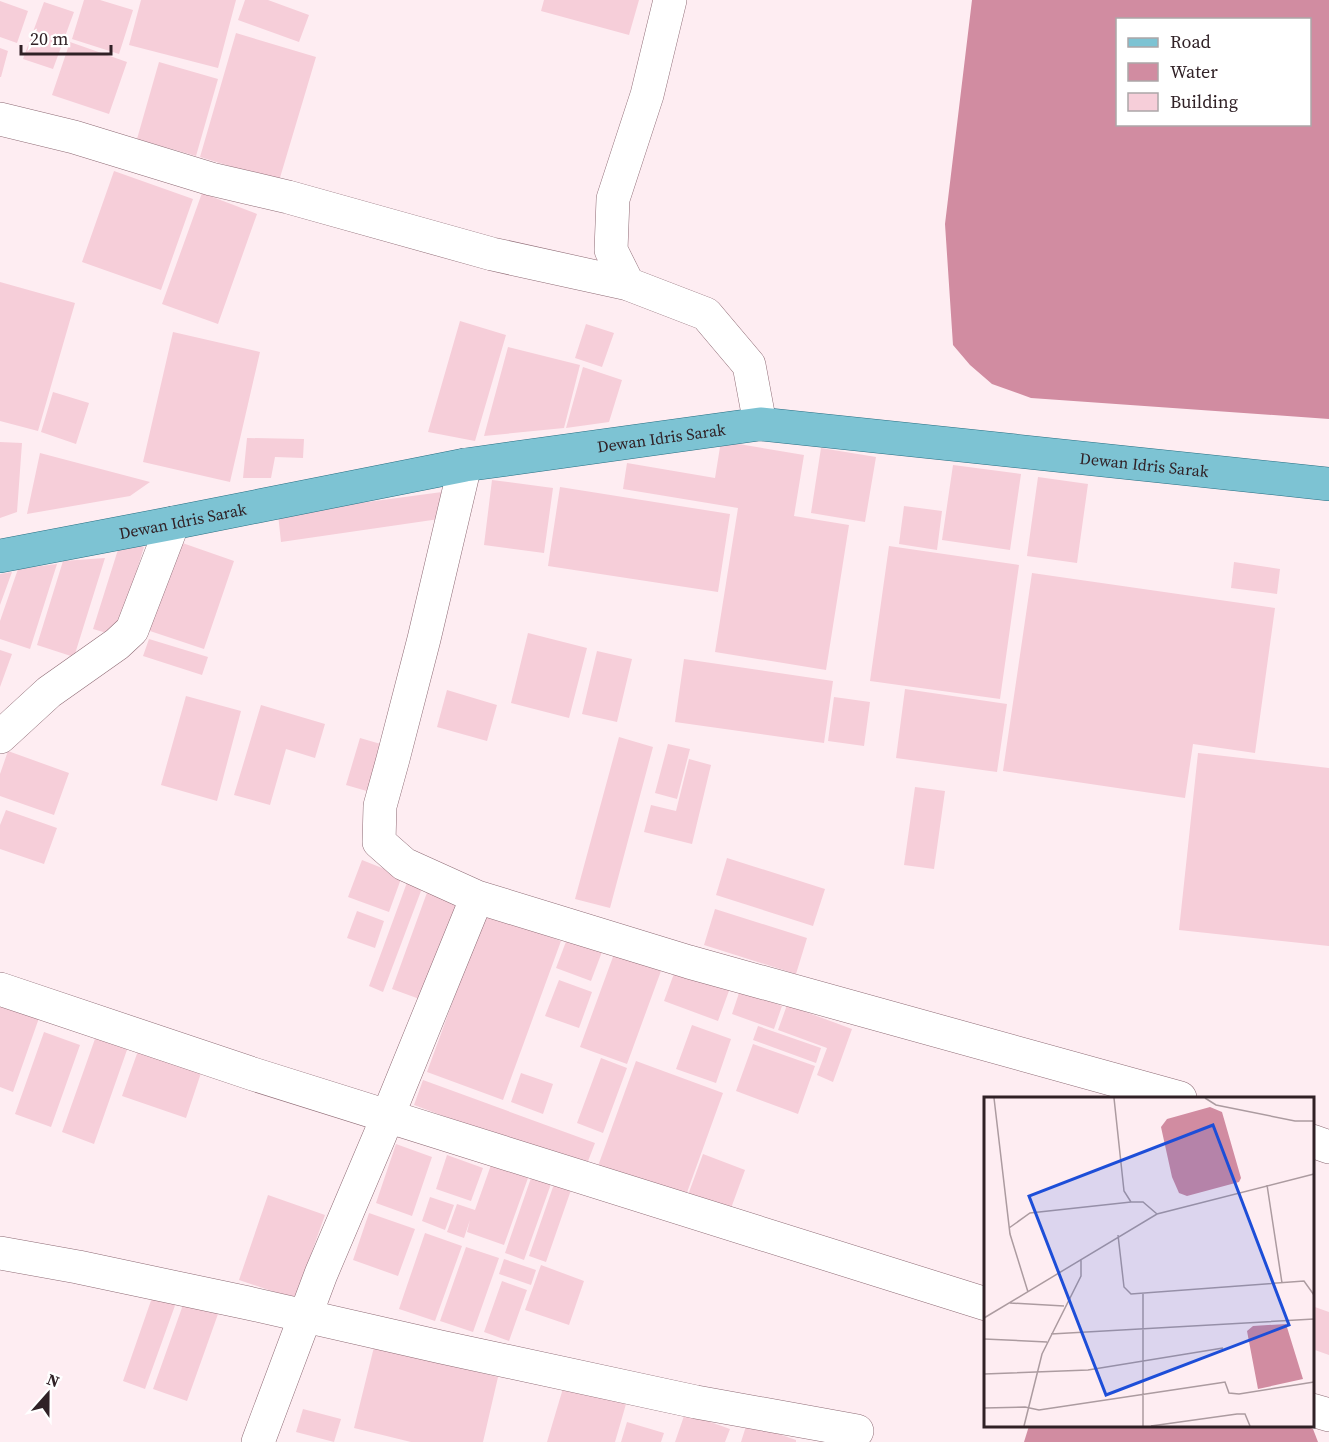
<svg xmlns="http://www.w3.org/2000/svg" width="1329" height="1442" viewBox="0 0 1329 1442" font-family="'Source Serif 4',serif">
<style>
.water{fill:#d18ca1;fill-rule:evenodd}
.building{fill:#f6ced9}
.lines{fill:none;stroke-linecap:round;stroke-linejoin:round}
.minor-casing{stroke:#8e6b75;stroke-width:34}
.major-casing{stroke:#2a7084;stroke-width:34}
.minor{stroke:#fff;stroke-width:33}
.major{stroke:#7dc3d3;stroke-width:33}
.labels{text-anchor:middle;stroke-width:4.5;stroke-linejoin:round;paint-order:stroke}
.street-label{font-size:16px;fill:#302126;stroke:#fff}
.inset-road{fill:none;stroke:#ac9ba0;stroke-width:1.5}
.view{fill:#1d4ed8;fill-opacity:0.15;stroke:#1d4ed8;stroke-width:3}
.inset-edge{fill:none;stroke:#302126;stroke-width:3}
</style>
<rect width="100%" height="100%" fill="#feedf2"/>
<path class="water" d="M 972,0 L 1329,0 L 1329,419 L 1031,398 L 992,384 L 970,365 L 953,345 L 945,224 ZM 1118,20 L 1310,20 L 1310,124 L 1118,124 Z
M 1029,1426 L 1306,1426 L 1313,1429 L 1318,1442 L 1024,1442 Z"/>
<path class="building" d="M 84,0 L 100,0 L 133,10 L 119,54 L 72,39 Z
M 141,0 L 236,0 L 218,68 L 129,45 Z
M 245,0 L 268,0 L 309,15 L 299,42 L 238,20 Z
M 544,0 L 639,0 L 629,35 L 541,11 Z
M 0,1 L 28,11 L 17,43 L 0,37 Z
M 44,2 L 74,12 L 53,69 L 23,59 Z
M 236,33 L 316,57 L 279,181 L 200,157 Z
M 70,42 L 127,62 L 109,114 L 52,95 Z
M 0,48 L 8,51 L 1,77 L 0,77 Z
M 159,62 L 218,79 L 196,156 L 137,139 Z
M 114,171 L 193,199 L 161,290 L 82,262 Z
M 202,193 L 257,214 L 218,324 L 162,304 Z
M 0,282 L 75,303 L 38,431 L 0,421 Z
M 460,321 L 506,335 L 475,441 L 428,432 Z
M 586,324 L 614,333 L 602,367 L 575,358 Z
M 173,332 L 260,352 L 230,482 L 143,462 Z
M 508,347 L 580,365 L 564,428 L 484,436 Z
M 583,367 L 622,380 L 609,422 L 566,428 Z
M 53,392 L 89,403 L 76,444 L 41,432 Z
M 247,438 L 304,439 L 303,458 L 275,457 L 271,478 L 243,478 Z
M 721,441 L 804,455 L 794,516 L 849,525 L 826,670 L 715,652 L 738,508 L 623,489 L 627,463 L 715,478 Z
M 0,442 L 22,443 L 17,512 L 0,518 Z
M 821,448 L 876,457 L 865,522 L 811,513 Z
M 40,453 L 150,482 L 130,496 L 27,514 Z
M 953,465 L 1021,474 L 1010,550 L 942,540 Z
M 1038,477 L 1088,484 L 1077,563 L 1027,556 Z
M 492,480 L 553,488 L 544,553 L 484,545 Z
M 560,487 L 730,514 L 718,592 L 548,566 Z
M 442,492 L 446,518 L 281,542 L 278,514 Z
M 904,506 L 942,511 L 937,550 L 899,544 Z
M 171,539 L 234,561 L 204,649 L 141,628 Z
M 121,540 L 144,547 L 117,636 L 93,629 Z
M 889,546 L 1019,565 L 1000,699 L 870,681 Z
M 105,558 L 74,657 L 37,645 L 63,561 Z
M 1234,562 L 1280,569 L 1277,594 L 1231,588 Z
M 57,564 L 30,649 L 0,639 L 0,621 L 18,569 Z
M 12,572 L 0,605 L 0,574 Z
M 1032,573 L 1275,608 L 1255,753 L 1193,744 L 1185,798 L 1003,771 Z
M 528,633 L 587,648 L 569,718 L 511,703 Z
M 149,639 L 208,657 L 202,675 L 143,656 Z
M 0,650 L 12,654 L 0,687 Z
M 597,651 L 632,659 L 617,722 L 582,714 Z
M 684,659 L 833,681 L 824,743 L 675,722 Z
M 905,689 L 1007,704 L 997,772 L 896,758 Z
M 447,690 L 497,705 L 487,741 L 437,727 Z
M 186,696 L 241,711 L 217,801 L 161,785 Z
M 834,697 L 870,702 L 864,746 L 828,741 Z
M 261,705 L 325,724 L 315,758 L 286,749 L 270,805 L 234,795 Z
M 619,737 L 653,747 L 610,908 L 575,899 Z
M 360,738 L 391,747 L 377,794 L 346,785 Z
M 668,744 L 690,749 L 677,799 L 655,793 Z
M 8,751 L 69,773 L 54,815 L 0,796 L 0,774 Z
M 1198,753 L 1329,768 L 1329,946 L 1179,930 Z
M 689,759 L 711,765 L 692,844 L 644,832 L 651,805 L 676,811 Z
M 915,787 L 945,791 L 934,869 L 904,865 Z
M 6,810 L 57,828 L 44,864 L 0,849 L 0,825 Z
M 727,858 L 825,889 L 813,926 L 716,895 Z
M 362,860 L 402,876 L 389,912 L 348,897 Z
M 409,877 L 424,883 L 383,992 L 369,986 Z
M 429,887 L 462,900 L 425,1001 L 392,989 Z
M 715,909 L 807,938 L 796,974 L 704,945 Z
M 357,911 L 384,921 L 375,948 L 347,938 Z
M 485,913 L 561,941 L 503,1100 L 427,1072 Z
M 570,931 L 605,944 L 591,981 L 556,968 Z
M 614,954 L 661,971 L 627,1064 L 580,1047 Z
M 676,968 L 730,988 L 718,1021 L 664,1001 Z
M 559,980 L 592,992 L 579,1028 L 545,1016 Z
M 740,990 L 782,1006 L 774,1029 L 732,1014 Z
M 0,1004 L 39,1018 L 13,1092 L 0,1087 Z
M 787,1005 L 852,1029 L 833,1082 L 817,1075 L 827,1048 L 778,1030 Z
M 692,1025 L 731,1039 L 716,1083 L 676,1069 Z
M 758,1026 L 821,1048 L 816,1063 L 753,1040 Z
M 44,1032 L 80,1045 L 51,1127 L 15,1114 Z
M 96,1036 L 128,1047 L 94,1144 L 62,1132 Z
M 753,1044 L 815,1066 L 798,1114 L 736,1091 Z
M 139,1048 L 202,1070 L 186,1118 L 122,1096 Z
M 601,1058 L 627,1068 L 603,1133 L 577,1123 Z
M 636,1061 L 723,1093 L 685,1198 L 598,1166 Z
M 521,1073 L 553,1084 L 543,1114 L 511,1102 Z
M 423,1080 L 595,1143 L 585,1169 L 414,1105 Z
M 396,1144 L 432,1157 L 412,1216 L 376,1203 Z
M 703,1154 L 745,1170 L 730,1211 L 688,1195 Z
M 447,1155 L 483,1168 L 471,1201 L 436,1189 Z
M 491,1165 L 528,1178 L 504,1245 L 467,1232 L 470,1220 L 464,1238 L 447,1232 L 457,1204 L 475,1210 Z
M 531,1178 L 551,1184 L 524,1260 L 505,1253 Z
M 554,1184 L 571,1190 L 546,1262 L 529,1256 Z
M 268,1195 L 325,1215 L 295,1299 L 239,1280 Z
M 430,1197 L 454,1205 L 445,1230 L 422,1221 Z
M 369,1213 L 415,1229 L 398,1276 L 353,1260 Z
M 425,1233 L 462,1246 L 435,1321 L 399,1309 Z
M 466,1247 L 499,1258 L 473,1332 L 440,1321 Z
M 504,1259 L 536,1270 L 531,1285 L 499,1274 Z
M 541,1265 L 584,1281 L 569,1325 L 525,1310 Z
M 502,1281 L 527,1290 L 509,1341 L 484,1332 Z
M 154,1292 L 177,1300 L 145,1389 L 123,1381 Z
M 184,1302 L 218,1314 L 187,1401 L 153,1389 Z
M 1312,1306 L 1329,1312 L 1329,1355 L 1312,1349 Z
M 374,1347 L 498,1377 L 483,1442 L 411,1442 L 354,1428 Z
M 564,1385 L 626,1404 L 615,1442 L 547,1442 Z
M 303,1409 L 341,1419 L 334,1442 L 296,1432 Z
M 685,1413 L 730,1429 L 725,1442 L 675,1442 Z
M 627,1422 L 664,1433 L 661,1442 L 621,1442 Z
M 747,1423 L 796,1440 L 796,1442 L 741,1442 Z"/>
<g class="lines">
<g class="minor-casing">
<path id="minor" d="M 0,119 L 74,137 L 211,179 L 288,197 L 492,254 L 628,284 L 706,314 L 749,365 L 760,424
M 628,284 L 611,250 L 613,199 L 647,95 L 670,0
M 465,465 L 424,639 L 393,759 L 380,806 L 379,842 L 404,864 L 477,897 L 689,962 L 1180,1098
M 0,737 L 49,692 L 117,644 L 132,630 L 173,523
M 0,989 L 253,1074 L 986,1304
M 1312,1141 L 1329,1147
M 0,1253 L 78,1267 L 248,1303 L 441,1347 L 696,1402 L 857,1431
M 1312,1410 L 1329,1415
M 258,1442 L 321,1274 L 380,1135 L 477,897"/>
</g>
<g class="major-casing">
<g id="major">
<path id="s1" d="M 0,556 L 173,523 L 465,465 L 760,424 L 1329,484"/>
</g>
</g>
<use href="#minor" class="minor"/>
<use href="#major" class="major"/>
</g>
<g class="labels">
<g class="street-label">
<text dy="6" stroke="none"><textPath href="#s1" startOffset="672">Dewan Idris Sarak</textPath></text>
<text dy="6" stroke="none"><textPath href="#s1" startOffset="1158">Dewan Idris Sarak</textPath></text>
<text dy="6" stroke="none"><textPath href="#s1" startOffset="186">Dewan Idris Sarak</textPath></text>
</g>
</g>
<g transform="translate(984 1097)">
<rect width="330" height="330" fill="#feedf2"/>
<path d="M 226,10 L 238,15 L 257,81 L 255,85 L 203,99 L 195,96 L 188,80 L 177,30 L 183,22 ZM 302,227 L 319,282 L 274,292 L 263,234 L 269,229 Z" fill="#d18ca1"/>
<path class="inset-road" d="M 10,1 L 26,137 L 44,195M 130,1 L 140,94 L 147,105M 221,1 L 232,8 L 311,24 L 330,24M 283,88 L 298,186M 25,131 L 46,116 L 147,105 L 159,105 L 173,117M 134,138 L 140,190 L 147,197 L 320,184 L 330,198M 159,197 L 159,329M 26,206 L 80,209M 0,221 L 173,117 L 330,77M 67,237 L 330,222M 0,242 L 63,245M 0,277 L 104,273 L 239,251M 0,311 L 41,310 L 55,313 L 235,286 L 241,285 L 245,296 L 255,297 L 330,285M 40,329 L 58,257 L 97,179 L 97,162M 167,329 L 253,317 L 261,317 L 266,329"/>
<path class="view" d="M 229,28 L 305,228 L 122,298 L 45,99 Z"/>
<rect width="330" height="330" class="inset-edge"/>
</g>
<rect x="1116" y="18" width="195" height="108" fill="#ffffff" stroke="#aca6a8" stroke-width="1.5"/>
<rect x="1128" y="38" width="30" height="9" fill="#7dc3d3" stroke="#aca6a8" stroke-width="1.5"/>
<text x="1170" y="48" font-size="18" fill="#302126">Road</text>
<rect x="1128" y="63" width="30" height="18" fill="#d18ca1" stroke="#aca6a8" stroke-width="1.5"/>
<text x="1170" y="78" font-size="18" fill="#302126">Water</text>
<rect x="1128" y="93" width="30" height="18" fill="#f6ced9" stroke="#aca6a8" stroke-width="1.5"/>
<text x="1170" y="108" font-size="18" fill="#302126">Building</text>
<g transform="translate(48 1394) rotate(21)" stroke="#ffffff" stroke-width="4.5" paint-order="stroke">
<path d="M0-4.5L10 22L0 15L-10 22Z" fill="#302126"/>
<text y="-9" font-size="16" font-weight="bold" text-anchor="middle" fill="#302126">N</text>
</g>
<path d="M21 45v9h90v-9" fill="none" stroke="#302126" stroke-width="3"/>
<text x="30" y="45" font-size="18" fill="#302126" stroke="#ffffff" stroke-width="4.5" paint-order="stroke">20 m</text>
</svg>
